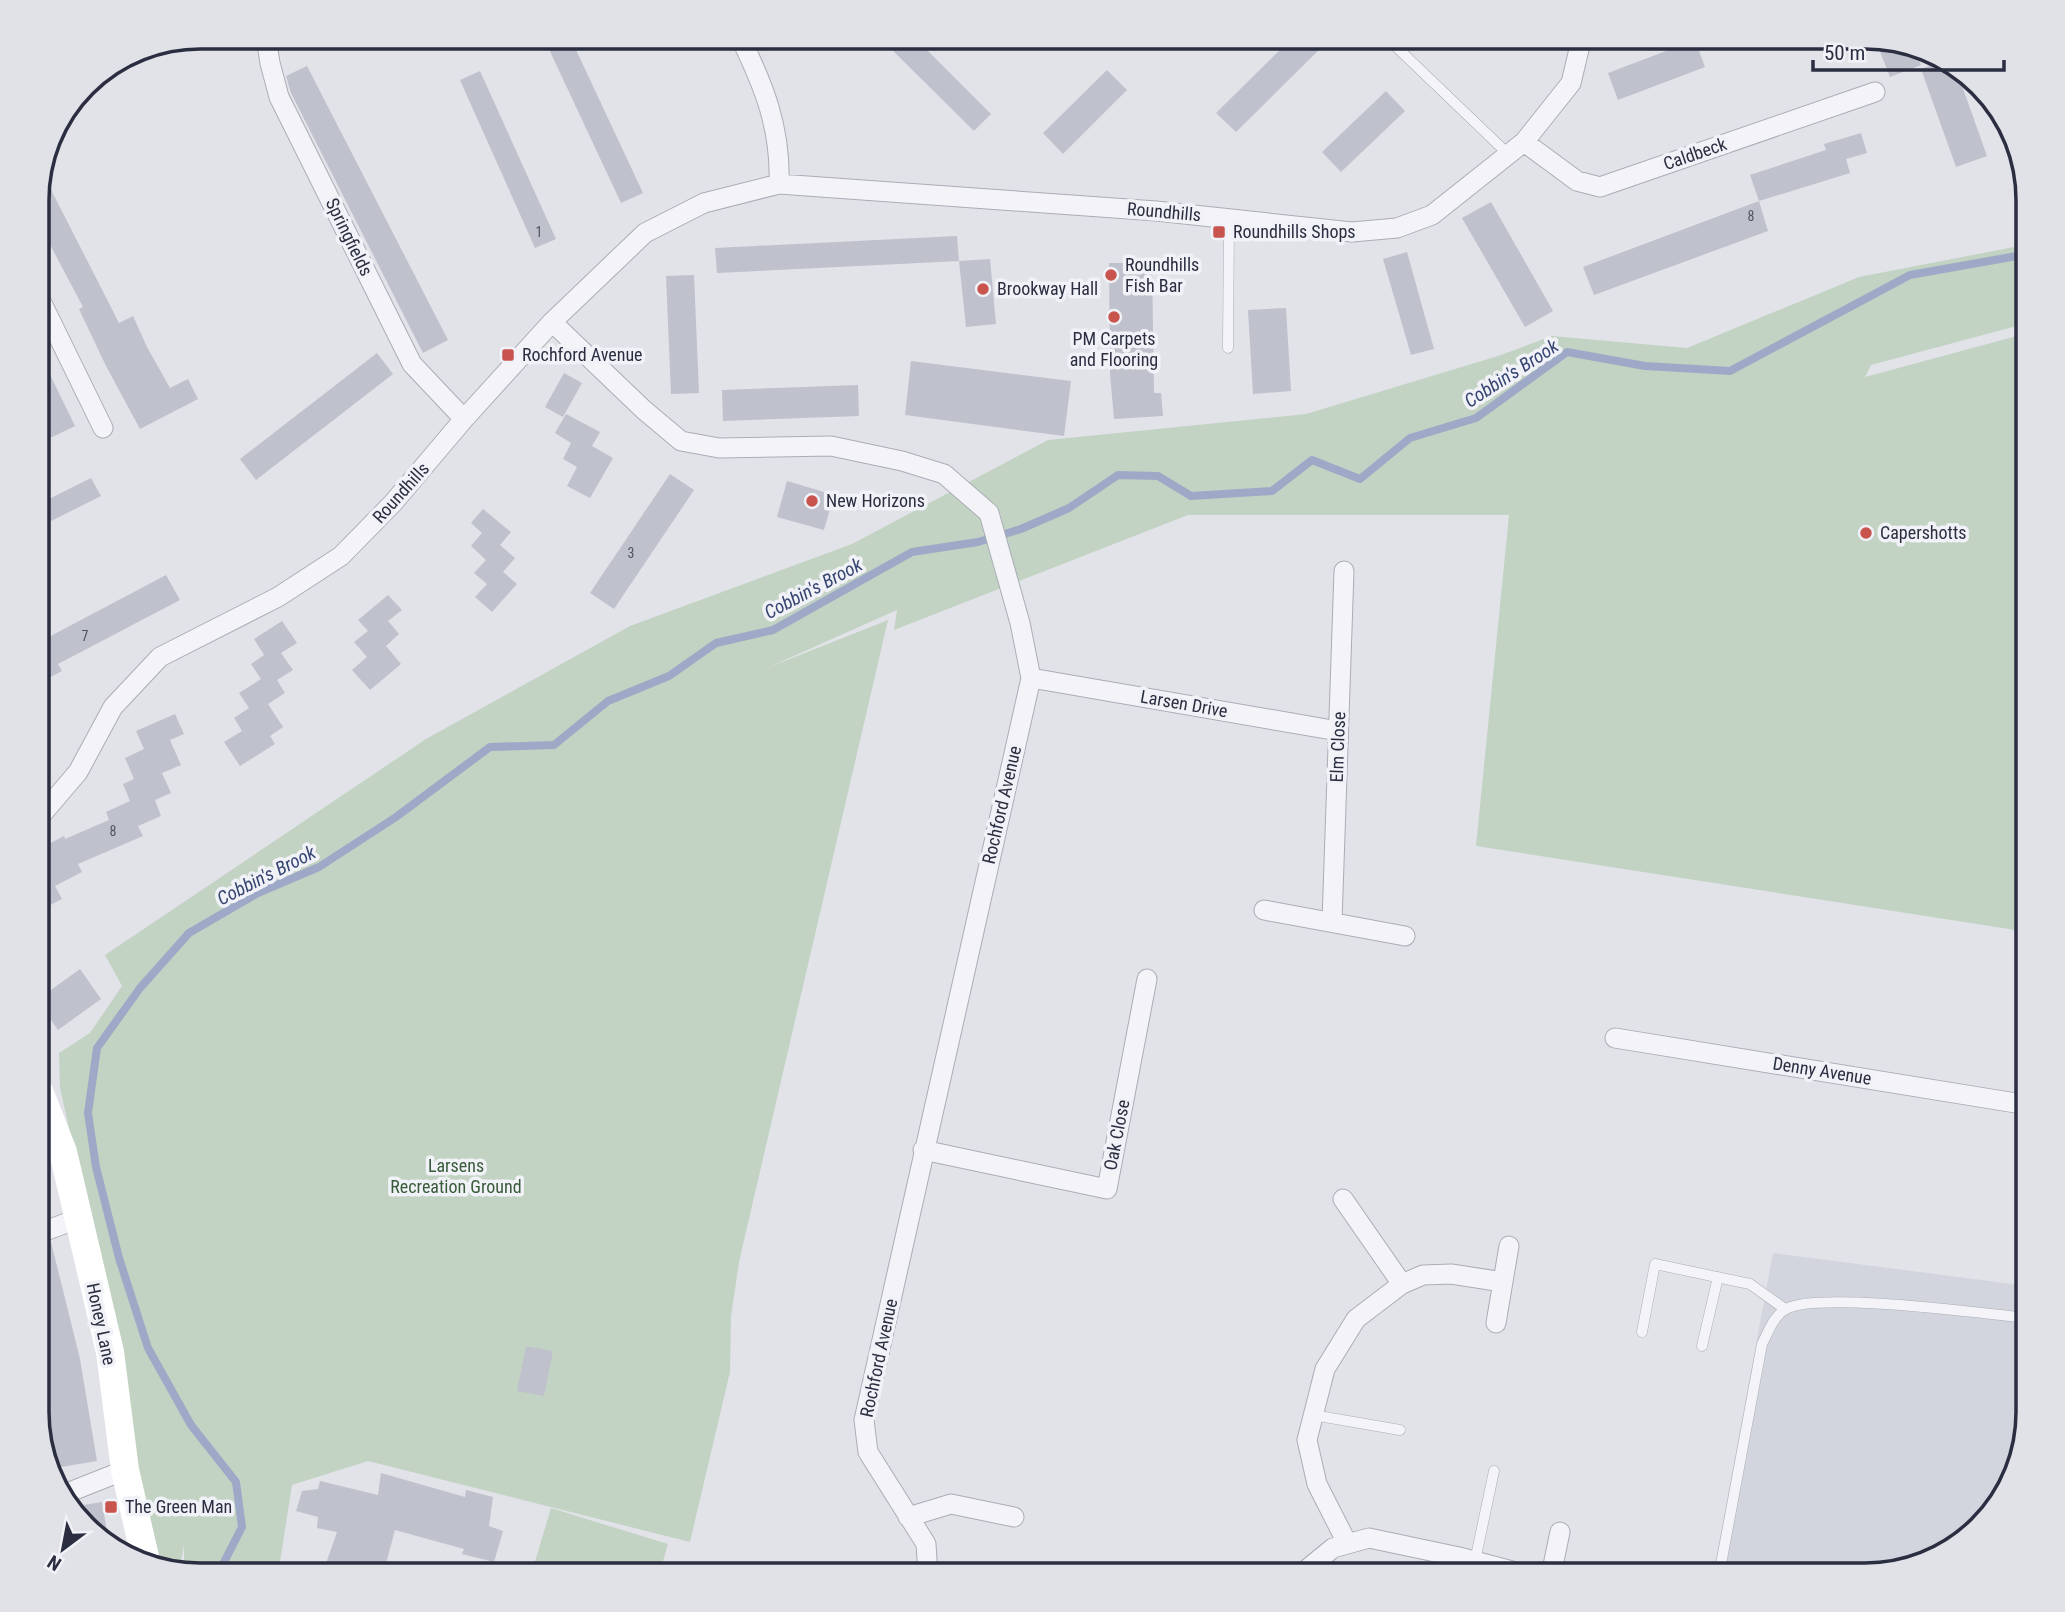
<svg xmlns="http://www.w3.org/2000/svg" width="2065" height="1612" viewBox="0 0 2065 1612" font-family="'Roboto Condensed',sans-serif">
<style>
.built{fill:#d3d5de}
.green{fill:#c3d3c3}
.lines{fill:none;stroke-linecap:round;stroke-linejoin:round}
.stream{stroke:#9ea9c7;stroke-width:8}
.building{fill:#bfc1cc}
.lane-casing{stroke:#aaadb6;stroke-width:11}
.street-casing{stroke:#aaadb6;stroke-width:21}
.lane{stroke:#f4f4f8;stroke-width:10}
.street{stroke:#f4f4f8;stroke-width:19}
.secondary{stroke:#fff;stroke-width:28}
.poi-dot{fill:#c8544d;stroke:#f1f2f7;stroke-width:2.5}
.labels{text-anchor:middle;stroke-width:7;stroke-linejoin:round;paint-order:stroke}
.number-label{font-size:14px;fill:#4f5363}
.street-label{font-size:18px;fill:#2a2e40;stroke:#f1f2f7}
.poi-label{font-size:18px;fill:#2a2e40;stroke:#f1f2f7;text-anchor:start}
.park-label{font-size:18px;fill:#385b39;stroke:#f1f2f7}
.water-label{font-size:19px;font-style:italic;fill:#364572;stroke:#f1f2f7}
.rim{fill:none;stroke:#2a2e40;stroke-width:3.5}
</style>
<rect width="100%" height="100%" fill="#e1e3e9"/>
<path class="built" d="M 1773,1253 L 2028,1286 L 2028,1412 L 2019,1465 L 1988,1519 L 1937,1559 L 1865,1575 L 1713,1575 Z"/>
<path class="green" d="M 2028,240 L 2028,323 L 1871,365 L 1865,377 L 2028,333 L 2028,932 L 1476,846 L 1509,515 L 1188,515 L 894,630 L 897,610 L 767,668 L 888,620 L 739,1262 L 731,1317 L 730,1372 L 690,1542 L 368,1461 L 292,1485 L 278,1575 L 200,1575 L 184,1573 L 184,1545 L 179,1572 L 155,1568 L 112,1320 L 60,1088 L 59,1053 L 90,1033 L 122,986 L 105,955 L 426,739 L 630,626 L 852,544 L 1048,440 L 1306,414 L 1498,356 L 1552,336 L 1687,348 L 1859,277 L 2014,247 Z
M 551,1508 L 668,1544 L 659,1575 L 531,1575 Z"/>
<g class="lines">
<path class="stream" d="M 208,1575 L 220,1570 L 242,1527 L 236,1482 L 191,1425 L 148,1348 L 119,1258 L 96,1167 L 88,1113 L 97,1048 L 140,988 L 189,933 L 258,893 L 319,867 L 396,817 L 490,747 L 554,745 L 608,701 L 669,676 L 716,643 L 773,630 L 912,552 L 978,542 L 1021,529 L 1069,508 L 1118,475 L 1158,476 L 1191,496 L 1272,491 L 1312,460 L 1360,479 L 1410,438 L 1476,418 L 1567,352 L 1645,366 L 1730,371 L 1910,275 L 2028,254"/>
</g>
<path class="building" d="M 566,37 L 570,37 L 643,193 L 621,203 L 547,45 Z
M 879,37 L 914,37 L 991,114 L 974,131 Z
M 1293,37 L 1332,37 L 1236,132 L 1216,113 Z
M 1875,39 L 1914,47 L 1921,65 L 1890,77 Z
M 1695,40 L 1705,67 L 1618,100 L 1608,73 Z
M 1945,60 L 1955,66 L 1987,156 L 1956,167 L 1921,69 Z
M 307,66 L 448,340 L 423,353 L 291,93 L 286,76 Z
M 1107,70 L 1127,90 L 1063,154 L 1043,133 Z
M 480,71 L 556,239 L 535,248 L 460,80 Z
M 1386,91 L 1405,111 L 1341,172 L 1322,152 Z
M 1861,133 L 1867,153 L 1846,159 L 1850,173 L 1759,201 L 1750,175 L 1826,150 L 1824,144 Z
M 42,172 L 119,323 L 133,316 L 147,347 L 170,388 L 188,379 L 198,399 L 140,429 L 106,366 L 79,309 L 83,307 L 37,220 L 37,189 Z
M 1759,201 L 1768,231 L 1594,295 L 1583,267 Z
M 1491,202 L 1553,311 L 1525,327 L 1462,218 Z
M 957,236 L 959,261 L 717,273 L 715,248 Z
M 1407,252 L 1434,349 L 1411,355 L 1383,259 Z
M 990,259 L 996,324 L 966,327 L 959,261 Z
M 1109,263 L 1152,263 L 1154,393 L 1161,393 L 1163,416 L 1114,419 L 1110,374 Z
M 694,275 L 699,393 L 671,394 L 666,276 Z
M 1286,308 L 1291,391 L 1253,394 L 1248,310 Z
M 37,348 L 75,426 L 44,441 L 37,428 Z
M 377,353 L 393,374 L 256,480 L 240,459 Z
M 911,361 L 1071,381 L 1064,436 L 905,415 Z
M 564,373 L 582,383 L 563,417 L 545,407 Z
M 858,385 L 859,416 L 723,421 L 722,390 Z
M 566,414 L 600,432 L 592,446 L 613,458 L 590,498 L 567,486 L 577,467 L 563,459 L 571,443 L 555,433 Z
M 670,474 L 694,490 L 614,609 L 590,593 Z
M 91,478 L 101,496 L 37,528 L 37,505 Z
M 787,481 L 834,495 L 824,530 L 777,517 Z
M 483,509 L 511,532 L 500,545 L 515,558 L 503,572 L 517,584 L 492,612 L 475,597 L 487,584 L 474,573 L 486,560 L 471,546 L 482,533 L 471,523 Z
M 166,575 L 180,600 L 58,664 L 62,671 L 37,684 L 37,622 L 45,639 Z
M 388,595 L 402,610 L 388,621 L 399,634 L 386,646 L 401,664 L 370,690 L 352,670 L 367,657 L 354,642 L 368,631 L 358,620 Z
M 282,621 L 297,643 L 281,653 L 293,670 L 277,680 L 285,693 L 268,704 L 283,727 L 270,736 L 275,744 L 240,766 L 224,742 L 242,731 L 234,718 L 249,708 L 239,693 L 261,679 L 251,664 L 264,655 L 254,639 Z
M 175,714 L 184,734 L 170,740 L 181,765 L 162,773 L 171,793 L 155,800 L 161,816 L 138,826 L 143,836 L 78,864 L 82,872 L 55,886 L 62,899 L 37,912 L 37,850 L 64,836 L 65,839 L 109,820 L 106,812 L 130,801 L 123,784 L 134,779 L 125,758 L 144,749 L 136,731 Z
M 80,969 L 101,999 L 58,1030 L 37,1000 Z
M 51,1242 L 80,1359 L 97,1461 L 55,1468 L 37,1368 L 37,1246 Z
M 526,1346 L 553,1351 L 544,1396 L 517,1391 Z
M 381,1473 L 465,1497 L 466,1490 L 493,1497 L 489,1526 L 503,1531 L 494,1562 L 462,1554 L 464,1549 L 395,1530 L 383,1575 L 322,1575 L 337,1532 L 317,1528 L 318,1517 L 296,1511 L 302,1491 L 318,1489 L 320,1481 L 378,1495 Z
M 102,1502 L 109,1544 L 93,1535 L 71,1507 Z"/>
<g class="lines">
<g class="lane-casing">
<path id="lane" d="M 435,37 L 439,41 L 449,37
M 1386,37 L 1508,154
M 1228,348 L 1229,219
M 1642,1332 L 1655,1264 L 1750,1284 L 1785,1309
M 1702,1346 L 1718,1277
M 1313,1415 L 1400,1430
M 1475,1561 L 1494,1471
M 1719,1575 L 1762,1344 C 1768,1333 1774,1315 1786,1309 C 1817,1291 1985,1314 2028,1318"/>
</g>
<g class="street-casing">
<path id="street" d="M 266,37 L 270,63 L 279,97 L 412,364 L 464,419
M 740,37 C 764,86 781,128 779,184
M 1524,142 L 1577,181 L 1600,187 L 1875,92
M 37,293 L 103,428
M 552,322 L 644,410 L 681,441 L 719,448 L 831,446 L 902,461 L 944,474 L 989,513 L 1020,623 L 1031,678 L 864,1420 L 868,1452 L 926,1544 L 928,1575
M 1031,678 L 1338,731
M 37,820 L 78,772 L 113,707 L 160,657 L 278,597 L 341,556 L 393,503 L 464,419 L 552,322 L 645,233 L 704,203 L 779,184 L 1156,211 L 1352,232 L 1397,228 L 1432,215 L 1524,142 L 1571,83 L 1582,37
M 1264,910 L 1405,936
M 1332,922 L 1344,571
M 1615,1038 L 2028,1105
M 923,1150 L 1107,1189 L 1147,979
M 1343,1199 L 1402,1284
M 37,1234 L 77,1219
M 1496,1323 L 1509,1246
M 62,1495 L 125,1470
M 908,1517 L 951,1504 L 1014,1517
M 1347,1543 L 1317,1484 L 1307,1440 L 1325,1369 L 1356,1319 L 1402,1284 L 1423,1275 L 1451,1274 L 1503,1282
M 1300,1575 L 1333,1548 L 1369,1538 L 1459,1557 L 1528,1575
M 1551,1575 L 1560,1532"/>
</g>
<use href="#lane" class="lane"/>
<use href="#street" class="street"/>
<path class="secondary" d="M 37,1086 L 63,1152 L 110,1352 L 125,1470 L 147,1566"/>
</g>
<g class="poi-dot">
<rect x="1212" y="225" width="14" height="14" rx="3.5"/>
<circle cx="1111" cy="275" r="7"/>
<circle cx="983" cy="289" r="7"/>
<circle cx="1114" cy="317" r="7"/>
<rect x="501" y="348" width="14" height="14" rx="3.5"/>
<circle cx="812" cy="501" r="7"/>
<circle cx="1866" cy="533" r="7"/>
<rect x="104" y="1500" width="14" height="14" rx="3.5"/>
</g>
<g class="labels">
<g class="number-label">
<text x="1751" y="221">8</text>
<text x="539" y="237">1</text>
<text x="631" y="558">3</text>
<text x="85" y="641">7</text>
<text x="113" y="836">8</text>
</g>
<g class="street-label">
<text transform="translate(1695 154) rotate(-19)" y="6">Caldbeck</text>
<text transform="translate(1164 212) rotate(5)" y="6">Roundhills</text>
<text transform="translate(349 237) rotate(64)" y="6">Springfields</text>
<text transform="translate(401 493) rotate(-48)" y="6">Roundhills</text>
<text transform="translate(1184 704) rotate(10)" y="6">Larsen Drive</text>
<text transform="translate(1338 747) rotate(-88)" y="6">Elm Close</text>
<text transform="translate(1002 805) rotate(-77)" y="6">Rochford Avenue</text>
<text transform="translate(1822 1071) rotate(9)" y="6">Denny Avenue</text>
<text transform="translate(1117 1135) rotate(-79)" y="6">Oak Close</text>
<text transform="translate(101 1324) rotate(78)" y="6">Honey Lane</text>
<text transform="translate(879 1358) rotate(-78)" y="6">Rochford Avenue</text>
</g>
<g class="poi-label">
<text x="1233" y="238">Roundhills Shops</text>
<text x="1125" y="271">Roundhills<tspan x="1125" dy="21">Fish Bar</tspan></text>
<text x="997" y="295">Brookway Hall</text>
<text x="1114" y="345" text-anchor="middle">PM Carpets<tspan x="1114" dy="21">and Flooring</tspan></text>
<text x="522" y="361">Rochford Avenue</text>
<text x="826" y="507">New Horizons</text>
<text x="1880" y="539">Capershotts</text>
<text x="125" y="1513">The Green Man</text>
</g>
<g class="park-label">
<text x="456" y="1172">Larsens<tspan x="456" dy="21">Recreation Ground</tspan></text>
</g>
<g class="water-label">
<text transform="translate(1511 373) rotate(-33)" y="7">Cobbin's Brook</text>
<text transform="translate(813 588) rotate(-28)" y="7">Cobbin's Brook</text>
<text transform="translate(266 875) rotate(-27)" y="7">Cobbin's Brook</text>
</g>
</g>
<path d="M0 0H2065V1612H0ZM200 49H1865A151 151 0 0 1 2016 200V1412A151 151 0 0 1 1865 1563H200A151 151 0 0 1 49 1412V200A151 151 0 0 1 200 49Z" fill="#e1e2e8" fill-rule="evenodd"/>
<path class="rim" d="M200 49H1865A151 151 0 0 1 2016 200V1412A151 151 0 0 1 1865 1563H200A151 151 0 0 1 49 1412V200A151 151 0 0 1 200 49Z"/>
<g transform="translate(63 1549) rotate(212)" stroke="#f1f2f7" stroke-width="5" paint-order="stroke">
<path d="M0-5L12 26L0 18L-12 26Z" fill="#2a2e40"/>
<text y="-10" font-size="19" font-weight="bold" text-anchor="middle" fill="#2a2e40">N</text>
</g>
<path d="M1813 60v10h191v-10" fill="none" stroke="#2a2e40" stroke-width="3.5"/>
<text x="1824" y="60" font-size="21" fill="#2a2e40" stroke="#f1f2f7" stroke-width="5" paint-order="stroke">50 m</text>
</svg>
